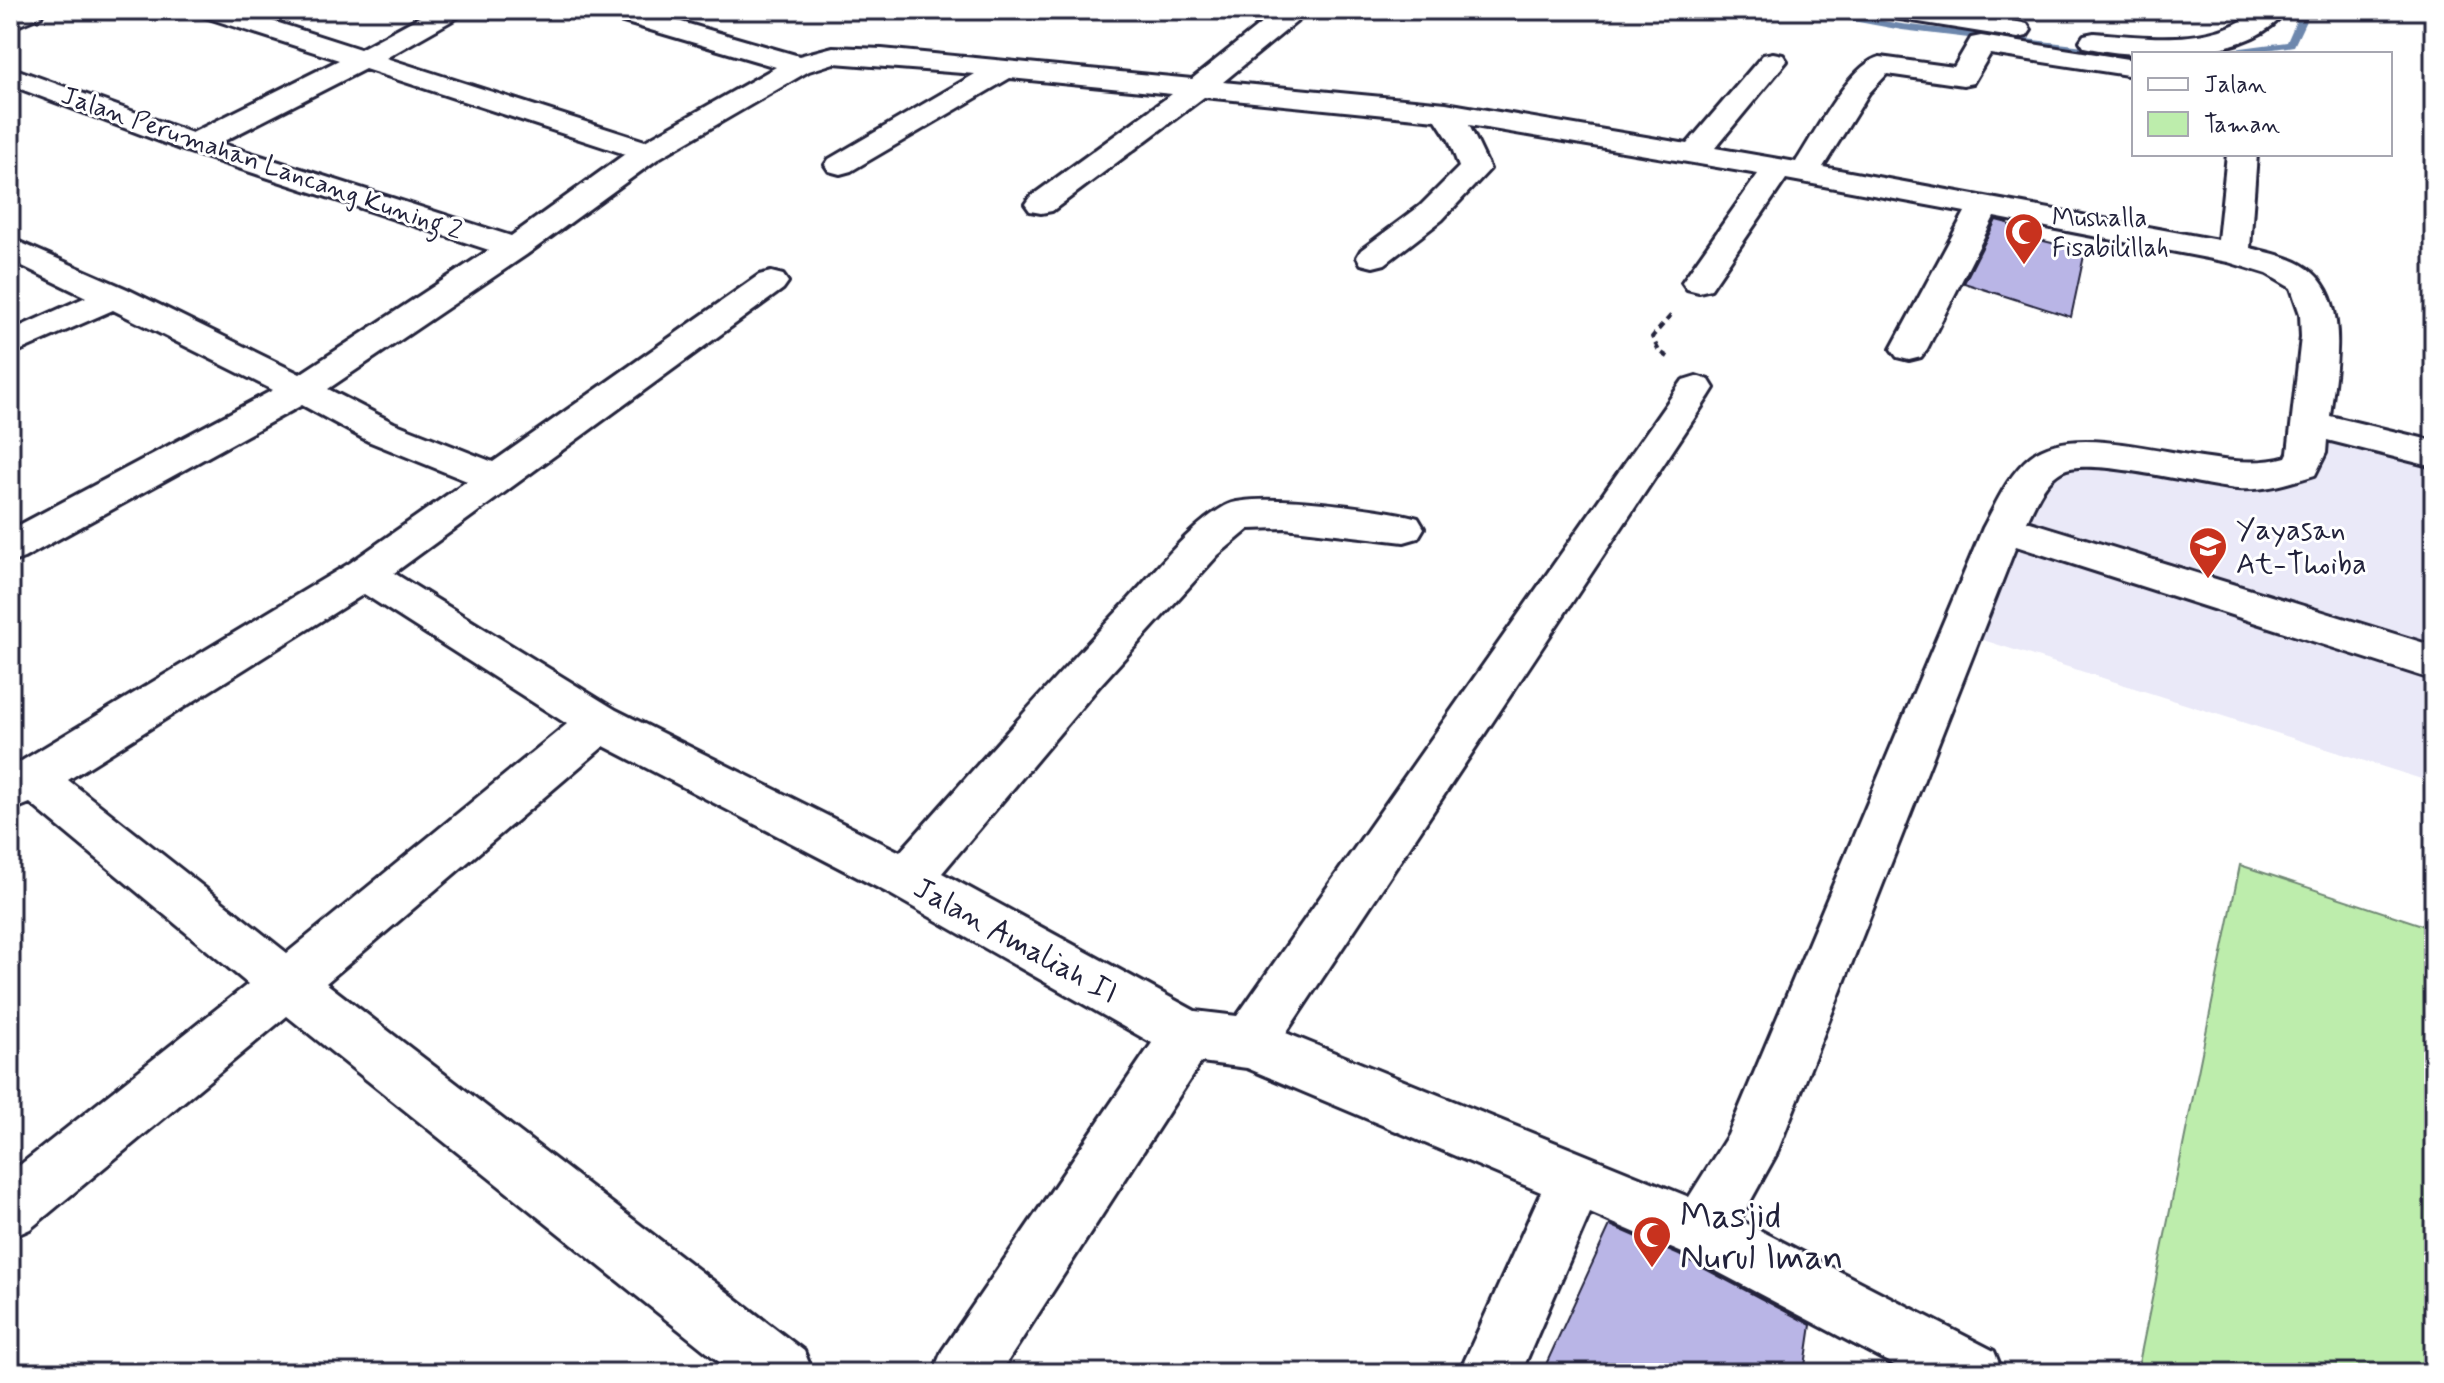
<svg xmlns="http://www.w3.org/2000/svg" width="2444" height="1383" viewBox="0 0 2444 1383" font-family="Mynerve,sans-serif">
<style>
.built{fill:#eae9f8}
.green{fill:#bdedac;stroke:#708874;stroke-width:2}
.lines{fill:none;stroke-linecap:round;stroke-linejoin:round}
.stream{fill:#6d87ad;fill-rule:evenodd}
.building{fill:#b9b5e6;stroke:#22223b;stroke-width:2}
.minor-casing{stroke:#22223b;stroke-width:6}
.path{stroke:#22223b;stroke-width:4;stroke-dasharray:7 5;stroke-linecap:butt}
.minor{fill:#fff;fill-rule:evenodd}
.labels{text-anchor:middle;stroke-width:6;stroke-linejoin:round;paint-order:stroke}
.far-street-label{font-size:26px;fill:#22223b;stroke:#fff}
.far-poi-label{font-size:26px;fill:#22223b;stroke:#fff;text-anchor:start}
.poi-label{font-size:30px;fill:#22223b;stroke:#fff;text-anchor:start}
.street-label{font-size:30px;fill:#22223b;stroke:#fff}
.near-poi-label{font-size:36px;fill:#22223b;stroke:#fff;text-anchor:start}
</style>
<rect width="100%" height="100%" fill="#fff"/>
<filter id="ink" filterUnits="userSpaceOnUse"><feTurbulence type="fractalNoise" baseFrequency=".0125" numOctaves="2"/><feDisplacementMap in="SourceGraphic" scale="16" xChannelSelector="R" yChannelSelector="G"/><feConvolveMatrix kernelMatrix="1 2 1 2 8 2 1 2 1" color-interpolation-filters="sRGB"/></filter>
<g filter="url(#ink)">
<path class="built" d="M 2309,423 L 2434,454 L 2434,783 L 1961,633 L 2049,461 L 2291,472 Z"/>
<path class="green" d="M 2240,865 L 2434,929 L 2434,1373 L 2137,1373 Z"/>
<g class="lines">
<path class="stream" d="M 1793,10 L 1816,10 L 1902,24 L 2125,51 L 2226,50 L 2287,42 L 2301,10 L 2311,10 L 2294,46 L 2240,54 L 2134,54 L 2134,57 L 2125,57 L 1902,30 Z"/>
</g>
<path class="building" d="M 1996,220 L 2008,223 L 2015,234 L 2085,251 L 2071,317 L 1964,283 Z
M 1610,1225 L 1679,1255 L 1811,1325 L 1804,1373 L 1542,1373 Z"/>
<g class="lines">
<g class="minor-casing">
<path id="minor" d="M 45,10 L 41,16 L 10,29 L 10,11 Z
M 198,10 L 238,10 L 360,49 L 432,10 L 464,10 L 460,16 L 386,58 L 645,141 L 776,67 L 603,16 L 599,10 L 640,10 L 799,56 L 833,47 L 882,49 L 1192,79 L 1278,10 L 1302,10 L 1304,13 L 1300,19 L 1223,82 L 1446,103 L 1687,144 L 1763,55 L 1773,53 L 1783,55 L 1787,61 L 1715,148 L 1796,162 C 1814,135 1849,65 1880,57 L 1954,67 L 1971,38 L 1981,36 L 2134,60 L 2134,76 L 1990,54 L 1973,83 L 1963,85 L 1887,74 L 1869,93 L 1823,167 L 2218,240 L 2227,154 L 2257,154 L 2250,248 C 2270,253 2297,258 2313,273 C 2350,306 2335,373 2330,416 L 2434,441 L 2434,467 L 2327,440 L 2326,453 L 2315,475 C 2289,483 2265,491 2237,489 C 2202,486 2088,456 2062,471 C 2044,481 2035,504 2027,521 L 2434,646 L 2434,680 L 2016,546 L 1776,1155 L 1740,1220 L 1994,1351 L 2003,1373 L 1909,1373 L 1680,1252 L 1590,1213 L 1521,1373 L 1459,1373 L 1541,1192 L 1247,1068 L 1201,1062 L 1000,1373 L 933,1373 L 942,1351 L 1152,1043 L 890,894 L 604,746 L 326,983 L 804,1351 L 813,1373 L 733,1373 L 287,1016 L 30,1229 L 10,1238 L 10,1173 L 248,984 L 30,803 L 10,811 L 10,768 L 350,563 L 467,481 L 368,441 L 302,405 L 24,558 L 10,563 L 10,530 L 273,390 L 113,310 L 10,355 L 10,331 L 86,297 L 10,260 L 10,238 L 127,289 L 300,374 L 489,250 L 183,150 L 10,85 L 10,67 L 192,133 L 339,60 L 202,16 ZM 834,63 L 975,74 L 829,159 L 825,165 L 829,171 L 840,174 L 851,171 L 1010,78 L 1172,94 L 1030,197 L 1025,204 L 1030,211 L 1041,213 L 1052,211 L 1204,97 L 1436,120 L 1449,140 L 1459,167 L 1420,206 L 1361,250 L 1357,257 L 1361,264 L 1373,267 L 1385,264 L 1442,220 L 1490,169 L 1469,125 L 1758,174 L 1682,282 L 1687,289 L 1699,292 L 1711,289 L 1786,179 L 1965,212 L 1891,349 L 1897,357 L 1909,360 L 1921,357 L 1927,349 L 1994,217 L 2228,262 L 2267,274 L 2291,288 L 2300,314 L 2301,337 L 2288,453 L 2286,457 C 2215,479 2086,413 2031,456 C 2009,473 1996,504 1983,528 L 1728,1135 L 1689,1197 L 1286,1033 L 1709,396 L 1714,388 L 1709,380 L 1696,376 L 1683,380 L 1237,1016 L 1195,1011 L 942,873 L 1101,684 L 1218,555 L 1249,529 L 1285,528 L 1404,542 L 1418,538 L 1424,528 L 1418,518 C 1386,509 1252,490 1225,506 C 1188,527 1158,568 1129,599 C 1051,681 976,767 900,852 L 616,710 L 394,573 L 783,289 L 788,282 L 783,275 L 771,272 L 759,275 L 493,462 L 394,423 L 328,389 L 526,255 L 659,158 L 809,71 ZM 365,69 L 625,154 L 511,236 L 220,143 ZM 364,594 L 567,724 L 287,953 L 68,780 Z
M 1881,10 L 1943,10 L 2018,22 L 2027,24 L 2031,30 L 2027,36 L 2018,38 L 1894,18 L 1885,16 Z
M 2258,10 L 2287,10 C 2252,61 2138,60 2084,47 L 2080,41 L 2084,35 L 2094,33 C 2149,37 2212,47 2258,10 Z"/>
</g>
<path class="path" d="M 1668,357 L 1659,351 L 1652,337 L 1673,313"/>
<use href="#minor" class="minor"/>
</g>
</g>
<defs>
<g id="mosque-pin" transform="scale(2)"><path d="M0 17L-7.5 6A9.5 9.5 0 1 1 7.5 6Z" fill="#c8321e" stroke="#fff"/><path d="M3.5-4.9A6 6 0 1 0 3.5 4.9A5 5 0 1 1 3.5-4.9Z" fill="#fff"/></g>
<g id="school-pin" transform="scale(2)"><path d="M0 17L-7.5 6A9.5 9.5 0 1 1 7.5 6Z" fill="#c8321e" stroke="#fff"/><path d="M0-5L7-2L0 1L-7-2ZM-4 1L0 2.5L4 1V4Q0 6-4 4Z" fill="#fff"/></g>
</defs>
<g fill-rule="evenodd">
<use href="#mosque-pin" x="2024" y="232"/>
<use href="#school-pin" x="2208" y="546"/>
<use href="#mosque-pin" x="1652" y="1235"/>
</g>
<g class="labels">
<g class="far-street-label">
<text transform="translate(262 162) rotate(19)" y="9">Jalan Perumahan Lancang Kuning 2</text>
</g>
<g class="far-poi-label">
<text x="2052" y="226">Mushalla<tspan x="2052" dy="30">Fisabilillah</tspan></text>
</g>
<g class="poi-label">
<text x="2236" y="539">Yayasan<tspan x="2236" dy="34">At-Thoiba</tspan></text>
</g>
<g class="street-label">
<text transform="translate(1016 940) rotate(29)" y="10">Jalan Amaliah II</text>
</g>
<g class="near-poi-label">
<text x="1680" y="1227">Masjid<tspan x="1680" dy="41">Nurul Iman</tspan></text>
</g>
</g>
<rect width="2444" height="1383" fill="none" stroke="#fff" stroke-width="40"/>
<rect x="20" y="20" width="2404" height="1343" fill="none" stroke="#22223b" stroke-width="3" filter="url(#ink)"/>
<rect x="2132" y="52" width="260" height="104" fill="#ffffff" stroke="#a7a7b1" stroke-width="2"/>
<rect x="2148" y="78" width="40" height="12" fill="#ffffff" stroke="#a7a7b1" stroke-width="2"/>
<text x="2204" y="92" font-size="24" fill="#22223b">Jalan</text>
<rect x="2148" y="112" width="40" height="24" fill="#bdedac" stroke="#a7a7b1" stroke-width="2"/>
<text x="2204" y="132" font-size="24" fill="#22223b">Taman</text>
</svg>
